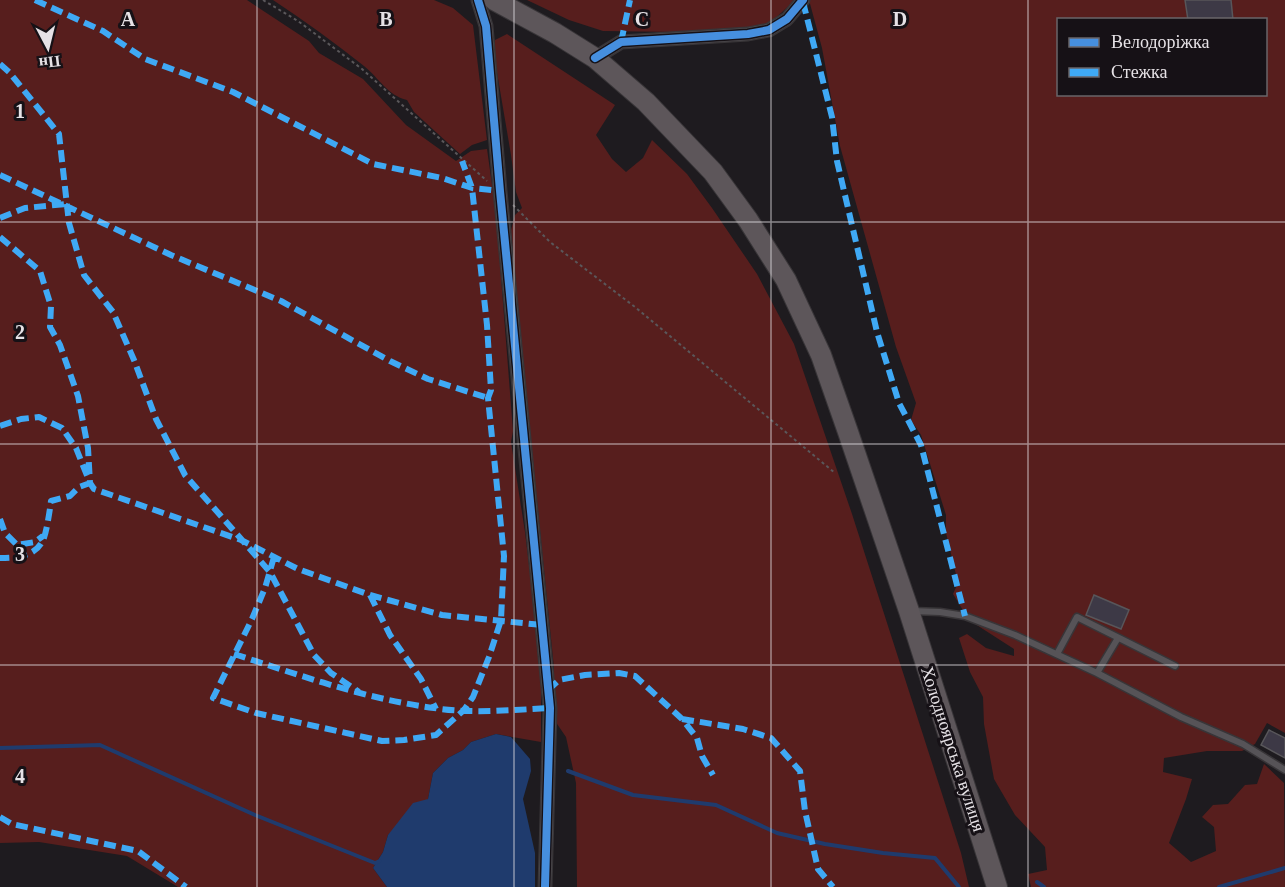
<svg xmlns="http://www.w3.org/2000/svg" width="1285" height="887" viewBox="0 0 1285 887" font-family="'Times New Roman',serif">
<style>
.green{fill:#571e1d;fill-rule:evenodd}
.water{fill:#1f3b6d}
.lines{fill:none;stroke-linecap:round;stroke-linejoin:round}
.stream{stroke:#1f3b6d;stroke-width:4}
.building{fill:#3d3946;stroke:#58565a;stroke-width:1.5}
.lane-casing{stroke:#383538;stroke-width:9}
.street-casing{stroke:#383538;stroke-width:15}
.primary-casing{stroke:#383538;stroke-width:22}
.path{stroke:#5a575a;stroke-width:2;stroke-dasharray:3 3;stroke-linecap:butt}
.lane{stroke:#565357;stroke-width:6}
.street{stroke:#565357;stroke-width:12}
.primary{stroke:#5d565a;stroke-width:20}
.quiet{stroke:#3fa9f5;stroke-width:6;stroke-dasharray:12 6;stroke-linecap:butt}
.cycleway-casing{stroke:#161116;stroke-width:11}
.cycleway{stroke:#468fdf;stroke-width:8}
.grid{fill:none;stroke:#e6e2e6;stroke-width:1.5;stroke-opacity:0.55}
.labels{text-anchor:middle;stroke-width:6;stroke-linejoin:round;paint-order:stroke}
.street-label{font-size:18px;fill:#e6e2e6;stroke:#161116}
.grid-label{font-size:20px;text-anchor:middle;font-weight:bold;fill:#e6e2e6;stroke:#161116;stroke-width:6;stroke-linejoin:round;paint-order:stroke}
</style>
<rect width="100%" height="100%" fill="#1e1b1f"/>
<path class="green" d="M 0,0 L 247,0 L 309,41 L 319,53 L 363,79 L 406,125 L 456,161 L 471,151 L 487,149 L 496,213 L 513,431 L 511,442 L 525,532 L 541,665 L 541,742 L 496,734 L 471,742 L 463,750 L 448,758 L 433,773 L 428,799 L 388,835 L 383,852 L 373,868 L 387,887 L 178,887 L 127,856 L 39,842 L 0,843 Z
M 273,0 L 434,0 L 453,8 L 473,25 L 487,140 L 472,145 L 460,154 L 414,112 L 407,100 C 387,95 380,79 364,66 C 335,43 305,21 273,0 Z
M 527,0 L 794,0 L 791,4 L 771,22 L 741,31 L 677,32 L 603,31 L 569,20 Z
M 809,0 L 1285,0 L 1285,733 L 1267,723 L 1255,744 L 1242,751 L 1207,751 L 1164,758 L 1163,772 L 1192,779 L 1186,799 L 1169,843 L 1191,862 L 1216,851 L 1214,827 L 1202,817 L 1213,805 L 1228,804 L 1245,785 L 1257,784 L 1264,764 L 1284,783 L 1285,887 L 1031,887 L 1028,874 L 1047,870 L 1045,847 L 1015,815 L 994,779 L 984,724 L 983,697 L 970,672 L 959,638 L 967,634 L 986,648 L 1014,656 L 1014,649 L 969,620 L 953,594 L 958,583 L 946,533 L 946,515 L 921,435 L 911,420 L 916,403 L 896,347 L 840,146 L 822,48 ZM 1058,20 L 1266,20 L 1266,94 L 1058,94 Z
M 507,34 L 615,105 L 596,135 L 612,159 L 626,172 L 643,158 L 652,140 L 687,174 L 712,208 L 757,274 L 794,344 L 852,514 L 961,853 L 969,887 L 577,887 L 576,783 L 566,737 L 553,718 L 554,668 L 510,234 L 515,215 L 522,208 L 516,192 L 511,155 L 494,55 L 495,40 Z"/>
<path class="water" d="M 496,734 L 511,737 L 530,759 L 531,771 L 523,799 L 535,853 L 535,887 L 387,887 L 373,868 L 383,852 L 388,835 L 413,803 L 428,799 L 433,773 L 448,758 L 463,750 L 471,742 Z"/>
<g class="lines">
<path class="stream" d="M 0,748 L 100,745 L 255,815 L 375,863 L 380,861
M 568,771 L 633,795 L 716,805 L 777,833 L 825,844 L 883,853 L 935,858 L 959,887
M 1037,882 L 1044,887
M 1219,887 L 1285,868"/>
</g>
<path class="building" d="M 1185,0 L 1231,0 L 1233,20 L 1188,20 Z
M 1094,595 L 1129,610 L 1121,629 L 1086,615 Z
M 1269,730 L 1285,738 L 1285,758 L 1261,745 Z"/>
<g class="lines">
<g class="lane-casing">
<path id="lane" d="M 912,611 L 940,612 L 965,616 L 1015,635 L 1097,673 L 1181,717 L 1243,744 L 1285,770
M 1057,654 L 1077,617 L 1175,666
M 1097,673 L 1118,638"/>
</g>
<g class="street-casing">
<path id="street" d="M 478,0 L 486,26 L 500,191 L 550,708 L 545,887
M 595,58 L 621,42 L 748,34 L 769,30 L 787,19 L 803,0"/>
</g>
<g class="primary-casing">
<path id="primary" d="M 494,0 L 555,33 L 595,58 L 646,102 L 713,172 L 748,220 L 786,280 L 821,355 L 848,432 L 909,611 L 997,887"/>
</g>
<path class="path" d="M 263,0 L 298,21 L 362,69 L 487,181
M 513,205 L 550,242 L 635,307 L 835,473"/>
<use href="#lane" class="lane"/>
<use href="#street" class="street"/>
<use href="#primary" class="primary"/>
<path class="quiet" d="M 35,0 L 103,31 L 145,59 L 233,92 L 373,164 L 442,178 L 472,188 L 500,191
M 803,2 L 832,117 L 837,161 L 877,332 L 899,403 L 921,445 L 965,616
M 621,42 L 630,0
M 0,64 L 9,72 L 59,134 L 69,223 L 84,275 L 113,312 L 134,360 L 156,419 L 185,475 L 270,572 L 314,655 L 331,673 L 359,692
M 0,175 L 171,255 L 281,301 L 390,361 L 428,379 L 488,398
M 0,218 L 25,208 L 66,204
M 0,237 L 40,271 L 51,306 L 50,327 L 60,345 L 78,396 L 88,448 L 90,483 L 94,489 L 241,540 L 298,569 L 370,595 L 442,615 L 542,625
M 0,426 L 21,419 L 39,417 L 62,428 L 76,448 L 90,483 L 79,487 L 70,496 L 51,501 C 50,509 46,537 42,542 C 34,557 15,558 0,558
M 0,519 L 5,533 L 17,545 L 35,542 L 43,536
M 274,557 L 265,588 L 252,619 L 213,698 L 256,713 L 382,741 L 404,740 L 436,735 L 464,710 L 473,697 L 489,657 L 501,620 L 504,556 L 488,398 L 491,390 L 487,325 L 472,188 L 462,161
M 370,595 L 390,635 L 421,679 L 436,709
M 234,654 C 299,675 366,699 434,708 C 472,714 512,710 550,708
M 548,690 L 559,680 L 585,675 L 619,673 L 635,676 L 682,719 L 697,738 L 702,756 L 713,775
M 682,719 L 743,729 L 771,738 L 786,755 L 800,771 L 805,811 L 818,869 L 833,887
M 0,817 L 12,824 L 138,851 L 186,887"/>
<g class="cycleway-casing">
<path id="cycleway" d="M 478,0 L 486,26 L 500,191 L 550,708 L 545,887
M 595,58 L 621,42 L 748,34 L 769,30 L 787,19 L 803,0"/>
</g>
<use href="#cycleway" class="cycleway"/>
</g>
<path class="grid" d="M 257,0 L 257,887M 514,0 L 514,887M 771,0 L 771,887M 1028,0 L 1028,887M 0,222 L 1285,222M 0,444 L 1285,444M 0,665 L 1285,665"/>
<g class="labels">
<g class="street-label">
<text transform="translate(953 749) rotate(72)" y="6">Холодноярська вулиця</text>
</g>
</g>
<g class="grid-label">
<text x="128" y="26">A</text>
<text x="386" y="26">B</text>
<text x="642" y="26">C</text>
<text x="900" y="26">D</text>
<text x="20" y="118">1</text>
<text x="20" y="339">2</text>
<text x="20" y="561">3</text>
<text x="20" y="783">4</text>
</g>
<rect x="1057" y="18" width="210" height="78" fill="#161116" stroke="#696569" stroke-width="1.5"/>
<rect x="1069" y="38" width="30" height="9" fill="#468fdf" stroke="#696569" stroke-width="1.5"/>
<text x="1111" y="48" font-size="18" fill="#e6e2e6">Велодоріжка</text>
<rect x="1069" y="68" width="30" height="9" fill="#3fa9f5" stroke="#696569" stroke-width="1.5"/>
<text x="1111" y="78" font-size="18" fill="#e6e2e6">Стежка</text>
<g transform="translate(48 48) rotate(173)" stroke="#161116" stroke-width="4.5" paint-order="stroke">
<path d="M0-4.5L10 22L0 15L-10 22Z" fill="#e6e2e6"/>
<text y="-9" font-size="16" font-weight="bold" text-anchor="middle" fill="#e6e2e6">Пн</text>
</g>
</svg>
